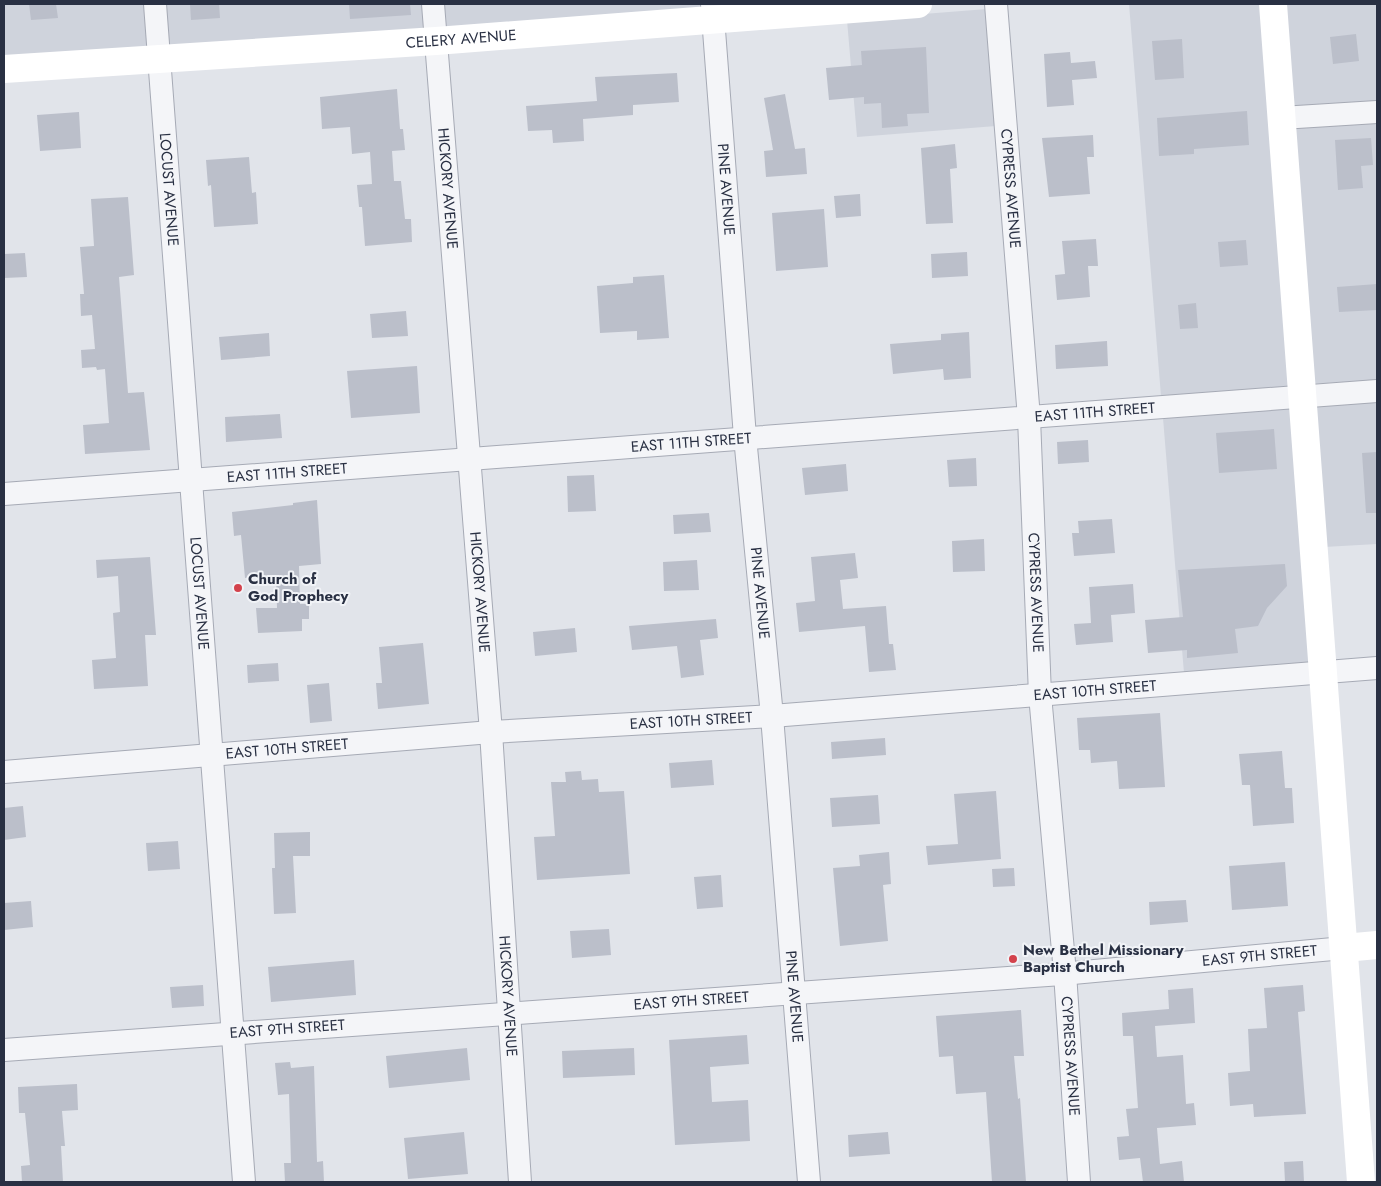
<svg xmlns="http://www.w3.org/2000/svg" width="1381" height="1186" viewBox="0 0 1381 1186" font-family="Jost,sans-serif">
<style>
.built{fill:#cfd3dc}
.building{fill:#bbbfca}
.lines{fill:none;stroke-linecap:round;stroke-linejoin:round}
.street-casing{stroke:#a6aab5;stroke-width:24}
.street{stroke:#f4f5f8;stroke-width:22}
.secondary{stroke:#fff;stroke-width:28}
.poi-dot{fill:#d3424c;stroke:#f1f3f7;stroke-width:2}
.labels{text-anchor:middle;stroke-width:4;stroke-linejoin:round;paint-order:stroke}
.street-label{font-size:15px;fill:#293043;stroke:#f1f3f7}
.poi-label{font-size:15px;font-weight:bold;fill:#293043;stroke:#f1f3f7;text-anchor:start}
</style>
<rect width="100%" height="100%" fill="#e1e4ea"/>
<path class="built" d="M 4,4 L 145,4 L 149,49 L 4,58 Z
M 164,4 L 424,4 L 425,31 L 168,47 Z
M 442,4 L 702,4 L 703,9 L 444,29 Z
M 1129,4 L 1264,4 L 1292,386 L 1161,396 Z
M 1283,4 L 1377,4 L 1377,101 L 1290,107 Z
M 987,9 L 996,126 L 857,137 L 847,20 Z
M 1377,123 L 1377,380 L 1310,384 L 1292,128 Z
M 1377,401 L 1377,544 L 1324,547 L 1312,406 Z
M 1293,407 L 1314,662 L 1184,673 L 1163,418 Z"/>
<path class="building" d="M 29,4 L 56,4 L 58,18 L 31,20 Z
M 190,4 L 219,4 L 220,18 L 191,20 Z
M 349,4 L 410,4 L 411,15 L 350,19 Z
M 1356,34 L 1359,61 L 1333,64 L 1330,37 Z
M 1182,39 L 1184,78 L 1155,80 L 1152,41 Z
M 926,47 L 929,113 L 907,114 L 908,126 L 882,128 L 881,103 L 864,104 L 864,97 L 829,100 L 826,68 L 862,65 L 861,51 Z
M 1070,52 L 1071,63 L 1095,61 L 1097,78 L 1072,80 L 1074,105 L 1047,107 L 1044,54 Z
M 677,73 L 679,102 L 633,105 L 633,115 L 583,119 L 584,141 L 553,143 L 552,130 L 528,131 L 526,106 L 597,101 L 595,77 Z
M 397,89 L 400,129 L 403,129 L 405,150 L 392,151 L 394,181 L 401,181 L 405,219 L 411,219 L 412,242 L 365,246 L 362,207 L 359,207 L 357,185 L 372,184 L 370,152 L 352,154 L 350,127 L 322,129 L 320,97 Z
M 785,94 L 795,149 L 805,148 L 807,174 L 766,177 L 764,151 L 773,150 L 764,98 Z
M 1247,111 L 1249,145 L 1194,149 L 1194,154 L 1159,156 L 1157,118 Z
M 79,112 L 81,148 L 40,151 L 37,115 Z
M 1093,135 L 1094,157 L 1087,157 L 1090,194 L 1049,197 L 1042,138 Z
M 1371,138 L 1373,165 L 1361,166 L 1363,188 L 1338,190 L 1335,140 Z
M 955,144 L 957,168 L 950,169 L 953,223 L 926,224 L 921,148 Z
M 249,157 L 252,193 L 256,192 L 258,224 L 214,227 L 211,185 L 208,186 L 206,160 Z
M 860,194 L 861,216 L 836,218 L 834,196 Z
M 128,197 L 134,275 L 119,277 L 128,393 L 144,392 L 150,450 L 85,454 L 83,425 L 109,423 L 105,369 L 97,370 L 96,367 L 82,368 L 81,350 L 95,349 L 92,315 L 81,316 L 80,294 L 84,294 L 80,247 L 94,246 L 91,199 Z
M 824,209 L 828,267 L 776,271 L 772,213 Z
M 1096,239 L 1098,266 L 1088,266 L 1090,297 L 1057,300 L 1055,275 L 1065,274 L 1062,241 Z
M 1246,240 L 1248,265 L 1220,267 L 1218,242 Z
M 967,252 L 968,276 L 932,278 L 931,254 Z
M 25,253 L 27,277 L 4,278 L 4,254 Z
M 664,275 L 669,338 L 637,340 L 637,331 L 600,333 L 597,286 L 633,283 L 633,277 Z
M 1377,284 L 1377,310 L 1339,312 L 1337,287 Z
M 1196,303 L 1198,328 L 1180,329 L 1178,305 Z
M 406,311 L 408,336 L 372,338 L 370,314 Z
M 969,332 L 971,378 L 944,380 L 943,369 L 893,374 L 890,344 L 941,340 L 941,334 Z
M 269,333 L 270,356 L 221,360 L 219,337 Z
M 1107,341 L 1108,366 L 1056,369 L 1055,345 Z
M 417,366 L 420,413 L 351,418 L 347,371 Z
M 280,414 L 282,438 L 226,442 L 225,417 Z
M 1274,429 L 1277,469 L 1219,473 L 1216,433 Z
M 1088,440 L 1089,462 L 1058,464 L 1057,442 Z
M 1377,452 L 1377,513 L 1366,513 L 1362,453 Z
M 976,458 L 977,486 L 949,487 L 947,460 Z
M 846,464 L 848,491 L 805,495 L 802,468 Z
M 594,475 L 596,511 L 568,512 L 567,476 Z
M 317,500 L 321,564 L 299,566 L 300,604 L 309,604 L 309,619 L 302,619 L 302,631 L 258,633 L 256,608 L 277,608 L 276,575 L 245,578 L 241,535 L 234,536 L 232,512 L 293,505 L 293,503 Z
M 709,513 L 711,532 L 674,534 L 673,515 Z
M 1112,519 L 1115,553 L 1074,556 L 1072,533 L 1079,533 L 1078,521 Z
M 984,539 L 985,571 L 953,572 L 952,541 Z
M 855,553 L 858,578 L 840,580 L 843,609 L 886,606 L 889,644 L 893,644 L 896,670 L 869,672 L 865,626 L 799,632 L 796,603 L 815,601 L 811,557 Z
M 150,557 L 156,635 L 145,635 L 148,686 L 94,689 L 92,660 L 116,658 L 113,613 L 120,612 L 118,576 L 97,578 L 96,560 Z
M 697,560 L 699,590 L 664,591 L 663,562 Z
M 1285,564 L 1287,586 L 1267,608 L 1258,626 L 1235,629 L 1238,653 L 1187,658 L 1187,650 L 1148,653 L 1145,620 L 1183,617 L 1178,570 Z
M 1133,584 L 1135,613 L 1111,615 L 1113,642 L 1076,645 L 1074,624 L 1091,623 L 1089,587 Z
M 716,619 L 718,638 L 700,640 L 704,675 L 681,678 L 677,646 L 632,650 L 629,626 Z
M 575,628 L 577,652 L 535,656 L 533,632 Z
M 423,643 L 429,704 L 378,709 L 376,683 L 382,683 L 379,647 Z
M 278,663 L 279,681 L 248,683 L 247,665 Z
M 329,683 L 332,721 L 310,723 L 307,685 Z
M 1160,713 L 1165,787 L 1119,789 L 1117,761 L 1091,763 L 1090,750 L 1079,750 L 1077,718 Z
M 885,738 L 886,755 L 832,759 L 831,742 Z
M 1282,751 L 1285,788 L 1292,788 L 1294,823 L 1253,826 L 1250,785 L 1242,785 L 1239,754 Z
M 712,760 L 714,785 L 671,788 L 669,763 Z
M 581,771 L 582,780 L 598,779 L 599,792 L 624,791 L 630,874 L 537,880 L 534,837 L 555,836 L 551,782 L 566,782 L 565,772 Z
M 996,791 L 1001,859 L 928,865 L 926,846 L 958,844 L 954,794 Z
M 878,795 L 880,824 L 832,827 L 830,798 Z
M 23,806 L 26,837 L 4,840 L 4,808 Z
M 310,832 L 310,856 L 293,856 L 296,913 L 274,914 L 272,868 L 275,868 L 274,833 Z
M 178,841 L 180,869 L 148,871 L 146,843 Z
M 889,852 L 891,884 L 883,885 L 888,941 L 840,946 L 833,868 L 860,866 L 859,855 Z
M 1285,862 L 1288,906 L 1232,910 L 1229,866 Z
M 1014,868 L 1015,886 L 993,887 L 992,869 Z
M 721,875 L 723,907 L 697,909 L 694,877 Z
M 1186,900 L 1188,922 L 1150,925 L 1149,902 Z
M 31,901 L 33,927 L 4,930 L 4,903 Z
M 609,929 L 611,955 L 572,958 L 570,931 Z
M 354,960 L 356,995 L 271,1002 L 268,967 Z
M 203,985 L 204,1006 L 172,1008 L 170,987 Z
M 1303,985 L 1305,1011 L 1298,1012 L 1306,1114 L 1254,1117 L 1253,1104 L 1230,1106 L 1228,1073 L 1250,1071 L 1248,1029 L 1267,1028 L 1264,988 Z
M 1193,988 L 1195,1023 L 1155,1026 L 1157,1057 L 1183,1055 L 1186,1104 L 1194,1103 L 1196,1125 L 1157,1128 L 1160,1164 L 1182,1161 L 1184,1182 L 1143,1182 L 1140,1158 L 1119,1160 L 1117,1137 L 1129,1136 L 1126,1109 L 1138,1108 L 1133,1036 L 1123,1036 L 1122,1013 L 1169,1009 L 1168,990 Z
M 1021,1010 L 1024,1056 L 1014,1056 L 1018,1099 L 1020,1098 L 1026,1182 L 992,1182 L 986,1092 L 956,1094 L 953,1056 L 939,1057 L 936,1016 Z
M 747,1035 L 749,1064 L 710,1067 L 712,1102 L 748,1100 L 750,1141 L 675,1145 L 669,1040 Z
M 467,1048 L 470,1080 L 389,1088 L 386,1056 Z
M 634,1048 L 635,1075 L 563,1078 L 562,1051 Z
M 290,1062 L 291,1068 L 314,1066 L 317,1162 L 323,1161 L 324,1182 L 285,1182 L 284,1163 L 291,1163 L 289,1094 L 278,1095 L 275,1063 Z
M 77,1084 L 78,1110 L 62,1111 L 65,1146 L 61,1146 L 63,1182 L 22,1182 L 21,1166 L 30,1165 L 25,1113 L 19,1113 L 18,1087 Z
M 464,1132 L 468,1174 L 408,1179 L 404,1138 Z
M 888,1132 L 890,1154 L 849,1157 L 848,1135 Z
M 1303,1161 L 1304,1182 L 1285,1182 L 1284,1162 Z"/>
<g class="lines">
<g class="street-casing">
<g id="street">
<path id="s1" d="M 155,4 L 244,1182"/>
<path id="s2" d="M 433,4 L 491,732 L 520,1182"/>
<path id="s3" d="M 712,4 L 745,437 L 772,716 L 809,1182"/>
<path id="s4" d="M 996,4 L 1029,418 L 1040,695 L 1065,973 L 1079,1182"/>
<path d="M 1281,118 L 1377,112"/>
<path id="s5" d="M 4,494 L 1377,391"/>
<path id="s6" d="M 4,772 L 491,732 L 772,716 L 1377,668"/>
<path id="s7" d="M 4,1050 C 356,1022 709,1001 1062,974 C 1156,966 1250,956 1344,948"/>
</g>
</g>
<use href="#street" class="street"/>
<g class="secondary">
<path d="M 1273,4 L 1361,1182"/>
<path id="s8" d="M 4,69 L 436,41 L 918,4"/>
<path d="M 1344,948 L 1377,945"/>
</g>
</g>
<g class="poi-dot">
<circle cx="238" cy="588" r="5"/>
<circle cx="1013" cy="959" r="5"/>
</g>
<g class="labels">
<g class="street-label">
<text dy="5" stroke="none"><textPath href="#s8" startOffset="458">CELERY AVENUE</textPath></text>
<text dy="5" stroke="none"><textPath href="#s1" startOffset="186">LOCUST AVENUE</textPath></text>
<text dy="5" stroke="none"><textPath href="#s2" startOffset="185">HICKORY AVENUE</textPath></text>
<text dy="5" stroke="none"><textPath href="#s4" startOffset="185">CYPRESS AVENUE</textPath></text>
<text dy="5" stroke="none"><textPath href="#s3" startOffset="186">PINE AVENUE</textPath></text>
<text dy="5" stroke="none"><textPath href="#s5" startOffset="1094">EAST 11TH STREET</textPath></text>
<text dy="5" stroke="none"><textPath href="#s5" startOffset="689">EAST 11TH STREET</textPath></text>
<text dy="5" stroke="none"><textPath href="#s5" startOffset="284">EAST 11TH STREET</textPath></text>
<text dy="5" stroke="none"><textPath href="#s1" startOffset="591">LOCUST AVENUE</textPath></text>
<text dy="5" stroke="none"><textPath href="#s2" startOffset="590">HICKORY AVENUE</textPath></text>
<text dy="5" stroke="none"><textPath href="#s3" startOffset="591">PINE AVENUE</textPath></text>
<text dy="5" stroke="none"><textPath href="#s4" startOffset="590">CYPRESS AVENUE</textPath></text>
<text dy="5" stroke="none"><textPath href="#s6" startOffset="1094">EAST 10TH STREET</textPath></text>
<text dy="5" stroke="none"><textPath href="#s6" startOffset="689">EAST 10TH STREET</textPath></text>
<text dy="5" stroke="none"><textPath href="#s6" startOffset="284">EAST 10TH STREET</textPath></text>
<text dy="5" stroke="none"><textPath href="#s7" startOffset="1259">EAST 9TH STREET</textPath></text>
<text dy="5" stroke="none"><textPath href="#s2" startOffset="995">HICKORY AVENUE</textPath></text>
<text dy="5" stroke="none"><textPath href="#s3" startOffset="996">PINE AVENUE</textPath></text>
<text dy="5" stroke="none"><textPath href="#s7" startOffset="689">EAST 9TH STREET</textPath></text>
<text dy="5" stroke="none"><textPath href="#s7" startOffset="284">EAST 9TH STREET</textPath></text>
<text dy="5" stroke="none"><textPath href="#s4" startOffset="1055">CYPRESS AVENUE</textPath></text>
</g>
<g class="poi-label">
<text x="248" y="584">Church of<tspan x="248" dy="17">God Prophecy</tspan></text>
<text x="1023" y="955">New Bethel Missionary<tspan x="1023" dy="17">Baptist Church</tspan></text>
</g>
</g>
<rect width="1381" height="1186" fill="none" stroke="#293043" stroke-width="10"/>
</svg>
